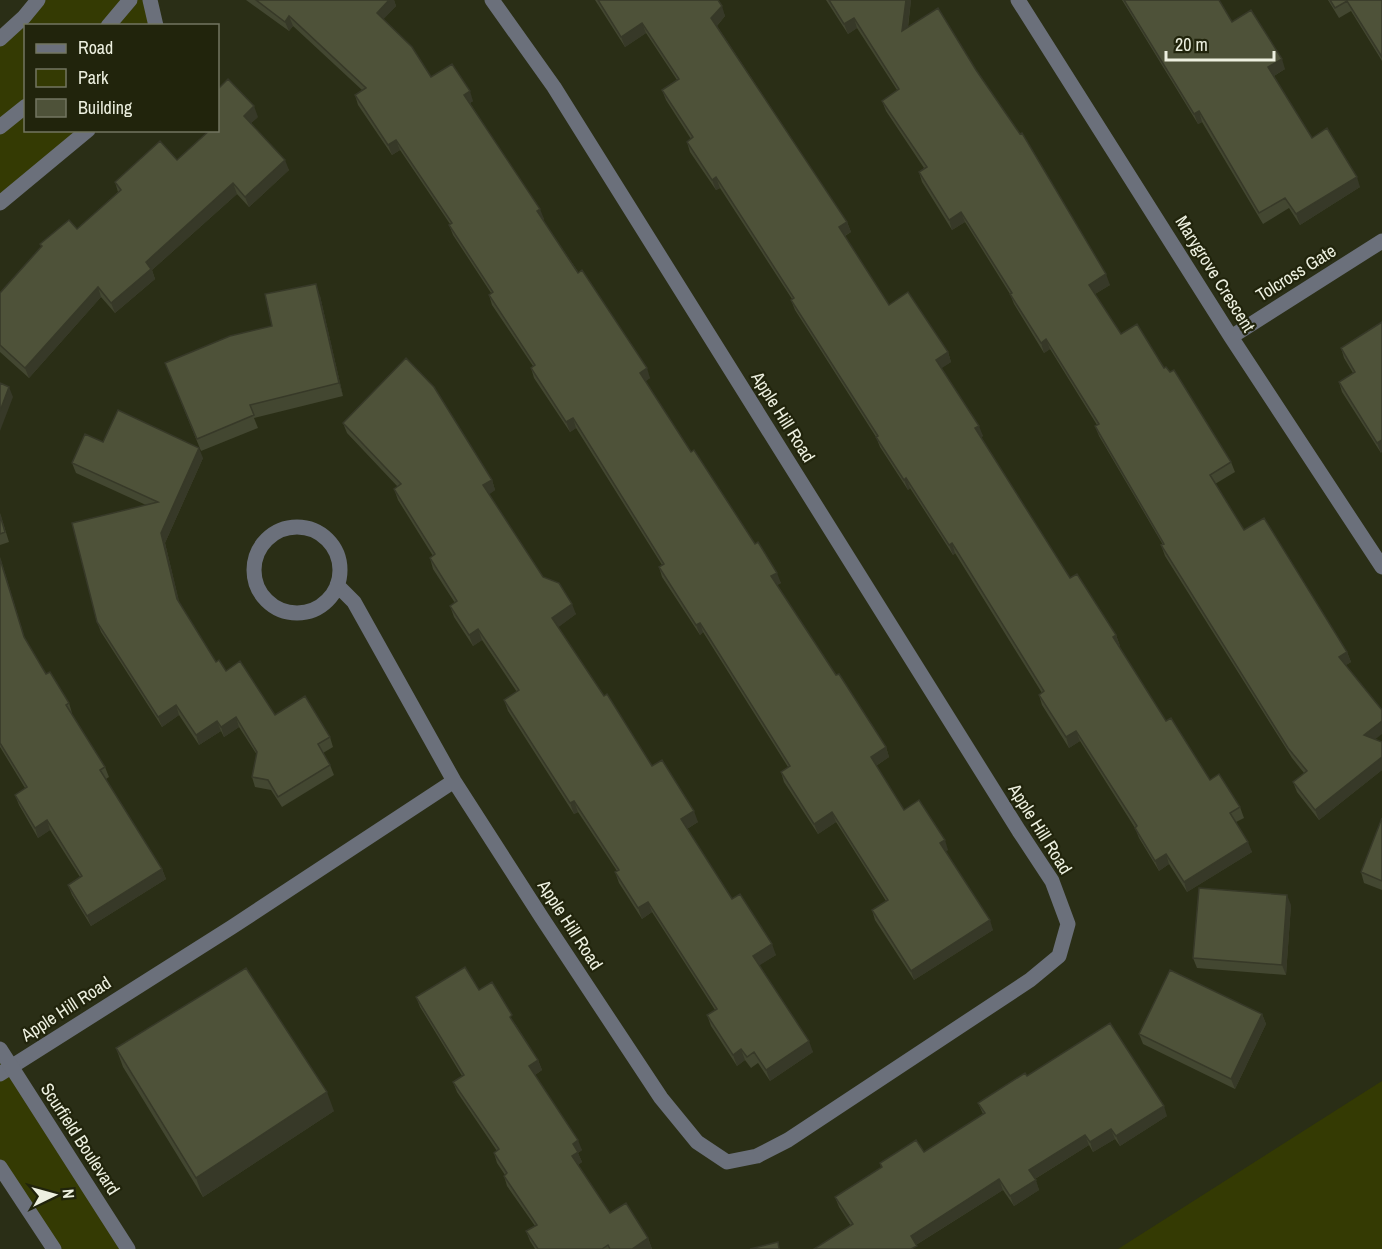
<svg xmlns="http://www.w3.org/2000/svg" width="1382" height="1249" viewBox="0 0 1382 1249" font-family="'Archivo Narrow',sans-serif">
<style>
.green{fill:#343a03}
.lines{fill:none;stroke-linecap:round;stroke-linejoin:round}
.minor{stroke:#6b707b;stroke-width:15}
.tertiary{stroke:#6b707b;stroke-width:15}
.wall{fill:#434731}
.shaded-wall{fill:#373928}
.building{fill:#4e5239;stroke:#373928;stroke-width:1.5}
.labels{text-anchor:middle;stroke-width:4.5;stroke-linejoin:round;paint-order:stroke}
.street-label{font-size:18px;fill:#edf0e0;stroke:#21240c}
</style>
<rect width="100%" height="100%" fill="#2a2e16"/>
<path class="green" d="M 38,0 L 150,0 L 156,25 L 26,26 L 26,130 L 88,131 L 0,203 L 0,39 Z
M 0,1049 L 128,1249 L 54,1249 L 0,1167 Z
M 1382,1081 L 1382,1249 L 1118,1249 Z"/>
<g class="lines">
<path class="minor" d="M 150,0 L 156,26
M 1018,0 L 1231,337 L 1382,567
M 0,203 L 88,130
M 1231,337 L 1382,241
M254 570a43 43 0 1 1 86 0a43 43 0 1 1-86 0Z
M 337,585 L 354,602 L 454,781 L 542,918 L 661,1098 L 697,1142 L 727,1162 L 757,1156 L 788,1140 L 1030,980 L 1059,956 L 1068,924 L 1052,881 L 1019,831 L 554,87 L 492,0
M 0,1074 L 232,927 L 454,781"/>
<path class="tertiary" d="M 108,26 L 130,0
M 0,39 L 24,17 L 38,0
M 0,127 L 26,106
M 0,1049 L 128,1249
M 0,1167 L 54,1249"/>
</g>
<path class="wall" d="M 246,0 L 394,0 L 396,6 L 383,19 L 431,77 L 473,101 L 470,103 L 544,219 L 543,220 L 650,378 L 645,381 L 691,452 L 781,583 L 777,585 L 836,675 L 886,747 L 889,757 L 876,766 L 904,810 L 948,850 L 945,851 L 993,930 L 914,980 L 875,920 L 872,910 L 886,901 L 836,822 L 818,834 L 784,782 L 781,772 L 788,767 L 703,632 L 700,635 L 662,577 L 659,567 L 662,565 L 576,428 L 570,432 L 534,378 L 531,368 L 533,366 L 492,305 L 489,295 L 491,293 L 453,235 L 449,225 L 450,224 L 400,150 L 392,155 L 358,105 L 355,95 L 362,90 L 293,26 L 289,31 Z
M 595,0 L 718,0 L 725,16 L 717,26 L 847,222 L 851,232 L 845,236 L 889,305 L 948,352 L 951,362 L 941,368 L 983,436 L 981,437 L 1070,578 L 1116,635 L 1120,646 L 1119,646 L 1166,721 L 1210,780 L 1240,807 L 1244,818 L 1236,822 L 1252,852 L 1187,892 L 1169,864 L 1159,871 L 1139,838 L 1135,828 L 1080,741 L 1069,748 L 1042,705 L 1039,695 L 1042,693 L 955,553 L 953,555 L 910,488 L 908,490 L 880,447 L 876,437 L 795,310 L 791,300 L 792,299 L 720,188 L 716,190 L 690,152 L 687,142 L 691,139 L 666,100 L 662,90 L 677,80 L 646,33 L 625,47 Z
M 826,0 L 911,0 L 908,28 L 1110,285 L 1095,294 L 1121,334 L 1164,368 L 1231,462 L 1235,472 L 1215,484 L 1244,530 L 1347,652 L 1351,662 L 1346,665 L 1375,739 L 1382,742 L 1382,770 L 1319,820 L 1297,792 L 1293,782 L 1304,773 L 1292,758 L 1165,556 L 1161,545 L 1163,545 L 1099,436 L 1095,426 L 1097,425 L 1050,349 L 1044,353 L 1014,304 L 1010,294 L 965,222 L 952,230 L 922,182 L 919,172 L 924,168 L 886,111 L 882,101 L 897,90 L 857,28 L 848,34 Z
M 1122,0 L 1219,0 L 1232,22 L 1285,69 L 1274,76 L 1312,138 L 1360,187 L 1300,225 L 1289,208 L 1263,224 L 1202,122 L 1198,124 Z
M 1328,0 L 1382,0 L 1382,61 L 1351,11 L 1339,18 Z
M 258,117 L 251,123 L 289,170 L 249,207 L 237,194 L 152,270 L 155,279 L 115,313 L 101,297 L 29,378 L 0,352 L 0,293 L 41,247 L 40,244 L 77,229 L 118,192 L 115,182 L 177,160 Z
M 320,296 L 343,396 L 254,418 L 258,428 L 201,451 L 165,363 L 272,326 Z
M 1382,322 L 1381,453 L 1342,392 L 1339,382 L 1353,373 L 1344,358 L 1341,348 Z
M 343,423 L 492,480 L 495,490 L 489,494 L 543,577 L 576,614 L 558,627 L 604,696 L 652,766 L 698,822 L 687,829 L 732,899 L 776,955 L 759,965 L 813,1052 L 770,1081 L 758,1063 L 751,1068 L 745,1060 L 737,1066 L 711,1026 L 707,1015 L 715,1010 L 652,912 L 642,919 L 619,883 L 615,872 L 617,871 L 578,812 L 574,814 L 508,711 L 504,700 L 517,692 L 482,640 L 473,646 L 454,617 L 450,606 L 455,603 L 433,569 L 430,558 L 433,556 L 398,500 L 394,489 L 398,487 L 347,433 Z
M 103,442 L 203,458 L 165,543 L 179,602 L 216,662 L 226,671 L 275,715 L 330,737 L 333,747 L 323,753 L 330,765 L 334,775 L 282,807 L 271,790 L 255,787 L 252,777 L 257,755 L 239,727 L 224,737 L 221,731 L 199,745 L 179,715 L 162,727 L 101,632 L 97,622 L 146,505 L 76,473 L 72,463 Z
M 0,513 L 9,542 L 0,545 Z
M 0,557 L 25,639 L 46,674 L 69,703 L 72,713 L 72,714 L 105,767 L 109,777 L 106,779 L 162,869 L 166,879 L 91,926 L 72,895 L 68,885 L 80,877 L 50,830 L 38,838 L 19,805 L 15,795 L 25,788 L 0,747 Z
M 1382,818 L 1382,890 L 1364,883 L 1361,872 Z
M 1291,905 L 1286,975 L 1197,968 L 1193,958 Z
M 479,990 L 516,1025 L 538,1060 L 542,1070 L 535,1075 L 582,1150 L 578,1153 L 582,1162 L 578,1165 L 610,1213 L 648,1238 L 652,1249 L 535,1249 L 530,1241 L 526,1231 L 535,1226 L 507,1186 L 504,1176 L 505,1175 L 497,1163 L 494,1153 L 497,1151 L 457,1092 L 453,1082 L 462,1076 L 420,1007 L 416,997 Z
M 1262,1014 L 1266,1024 L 1235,1089 L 1143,1044 L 1139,1034 Z
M 116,1048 L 334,1111 L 203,1197 L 123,1067 Z
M 1027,1076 L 1167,1116 L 1120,1146 L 1115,1139 L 1093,1152 L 1089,1145 L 1035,1179 L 1039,1190 L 1014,1206 L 1003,1190 L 916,1245 L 851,1226 L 839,1207 L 835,1197 L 881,1168 L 880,1163 L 924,1152 L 983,1114 L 978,1103 Z"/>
<path class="shaded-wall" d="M 389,0 L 394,0 L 396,6 L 380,23 L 377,13 Z
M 906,0 L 911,0 L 906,41 L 902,31 Z
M 722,6 L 725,16 L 715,28 L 711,18 Z
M 289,16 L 293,26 L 289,31 L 285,22 Z
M 854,18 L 857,28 L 848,34 L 844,24 Z
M 642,23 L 646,33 L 625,47 L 621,37 Z
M 1282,59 L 1285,69 L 1272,77 L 1268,67 Z
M 470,91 L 473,101 L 468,104 L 464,95 Z
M 254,106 L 258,117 L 248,126 L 244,116 Z
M 1199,111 L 1202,122 L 1198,124 L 1194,114 Z
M 396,140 L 400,150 L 392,155 L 388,145 Z
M 285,160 L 289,170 L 249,207 L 245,197 Z
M 716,177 L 720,188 L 716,190 L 712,180 Z
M 1357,177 L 1360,187 L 1300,225 L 1296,214 Z
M 233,183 L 237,194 L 152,270 L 155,279 L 115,313 L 111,303 L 146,262 Z
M 540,209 L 544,219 L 541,221 L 537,211 Z
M 961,212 L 965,222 L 952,230 L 949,220 Z
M 847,222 L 851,232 L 842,237 L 839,227 Z
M 1106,274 L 1110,285 L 1093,295 L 1089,285 Z
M 316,284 L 320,296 L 343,396 L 339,383 Z
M 98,287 L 101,297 L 29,378 L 25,368 Z
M 1046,339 L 1050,349 L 1044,353 L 1041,343 Z
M 948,352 L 951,362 L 939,370 L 936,360 Z
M 647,368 L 650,378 L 644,383 L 640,373 Z
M 9,387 L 13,397 L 0,431 L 0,411 Z
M 573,418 L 576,428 L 570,432 L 566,422 Z
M 979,426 L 983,436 L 979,438 L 975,428 Z
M 1382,440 L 1382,452 L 1381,453 L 1377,443 Z
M 199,448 L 203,458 L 165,543 L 181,609 L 177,599 L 161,533 Z
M 906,478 L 910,488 L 908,490 L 904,480 Z
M 492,480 L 495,490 L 487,496 L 483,485 Z
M 952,543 L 955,553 L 953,555 L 949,545 Z
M 777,573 L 781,583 L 775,586 L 771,576 Z
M 572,604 L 576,614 L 556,629 L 552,618 Z
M 700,623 L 703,632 L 700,635 L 696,625 Z
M 478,629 L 482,640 L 473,646 L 469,635 Z
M 1116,635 L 1120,646 L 1117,647 L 1113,637 Z
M 1347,652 L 1351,662 L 1343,667 L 1339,657 Z
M 176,705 L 179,715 L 162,727 L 158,717 Z
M 236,717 L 239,727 L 224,737 L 221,727 Z
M 217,721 L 221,731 L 199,745 L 196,735 Z
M 1382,721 L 1382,734 L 1368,745 L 1364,735 Z
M 1076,731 L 1080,741 L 1069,748 L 1066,737 Z
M 886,747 L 889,757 L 874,767 L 871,757 Z
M 1382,757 L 1382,770 L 1319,820 L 1315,810 Z
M 574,801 L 578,812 L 574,814 L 570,803 Z
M 694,811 L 698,822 L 685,830 L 681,819 Z
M 832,812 L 836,822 L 818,834 L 814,824 Z
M 47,820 L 50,830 L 38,838 L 35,828 Z
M 945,840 L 948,850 L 944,853 L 940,843 Z
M 1248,842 L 1252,852 L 1187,892 L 1184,882 Z
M 1166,854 L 1169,864 L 1159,871 L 1155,861 Z
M 162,869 L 166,879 L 91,926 L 87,916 Z
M 1287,895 L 1291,905 L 1286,975 L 1282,965 Z
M 648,902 L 652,912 L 642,919 L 638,908 Z
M 990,920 L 993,930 L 914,980 L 911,971 Z
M 772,944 L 776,955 L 757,967 L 753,956 Z
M 1262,1014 L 1266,1024 L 1235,1089 L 1231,1079 Z
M 809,1041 L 813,1052 L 770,1081 L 766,1070 Z
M 741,1049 L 745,1060 L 737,1066 L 733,1055 Z
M 538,1060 L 542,1070 L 532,1077 L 529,1066 Z
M 327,1092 L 334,1111 L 203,1197 L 196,1178 Z
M 1164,1106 L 1167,1116 L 1120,1146 L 1116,1136 Z
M 1111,1129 L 1115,1139 L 1093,1152 L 1090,1142 Z
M 1085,1135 L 1089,1145 L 1033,1180 L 1029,1170 Z
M 578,1140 L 582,1150 L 578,1153 L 582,1162 L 576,1166 L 572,1156 L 573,1144 Z
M 999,1179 L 1003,1190 L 914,1246 L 911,1236 Z
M 1036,1180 L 1039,1190 L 1014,1206 L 1010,1196 Z
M 648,1238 L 652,1249 L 632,1249 Z"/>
<path class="building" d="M 256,0 L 389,0 L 377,13 L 412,47 L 431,77 L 452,64 L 470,91 L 464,95 L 540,209 L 537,211 L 578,273 L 582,270 L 647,368 L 640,373 L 691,452 L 694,450 L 755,544 L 758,542 L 777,573 L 771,576 L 836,675 L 839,674 L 886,747 L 871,757 L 904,810 L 919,800 L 945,840 L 940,843 L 990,920 L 911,971 L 872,910 L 888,900 L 832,812 L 814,824 L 781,772 L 790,766 L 700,623 L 696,625 L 659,567 L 664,564 L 573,418 L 566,422 L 531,368 L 535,365 L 489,295 L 493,292 L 449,225 L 452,223 L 396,140 L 388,145 L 355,95 L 366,88 L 289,16 L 285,22 Z
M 598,0 L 718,0 L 722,6 L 711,18 L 847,222 L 839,227 L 889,305 L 908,292 L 948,352 L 936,360 L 979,426 L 975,428 L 1070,578 L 1077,574 L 1116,635 L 1113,637 L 1166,721 L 1171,718 L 1210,780 L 1219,774 L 1240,807 L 1230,813 L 1248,842 L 1184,882 L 1166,854 L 1155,861 L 1135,828 L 1137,826 L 1076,731 L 1066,737 L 1039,695 L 1044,691 L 952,543 L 949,545 L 906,478 L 904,480 L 876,437 L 878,436 L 791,300 L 794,298 L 716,177 L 712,180 L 687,142 L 693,137 L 662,90 L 679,79 L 642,23 L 621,37 Z
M 829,0 L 906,0 L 902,31 L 938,8 L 976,70 L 1020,134 L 1022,133 L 1106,274 L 1089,285 L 1121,334 L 1137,324 L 1164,368 L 1166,367 L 1170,372 L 1174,370 L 1231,462 L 1210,475 L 1244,530 L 1264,518 L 1347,652 L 1339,657 L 1382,710 L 1382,721 L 1364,735 L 1382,742 L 1382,757 L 1315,810 L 1293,782 L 1307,771 L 1288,748 L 1161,545 L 1164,544 L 1095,426 L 1099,424 L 1046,339 L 1041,343 L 1010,294 L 1012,293 L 961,212 L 949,220 L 919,172 L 927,167 L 882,101 L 899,89 L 854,18 L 844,24 Z
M 1124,0 L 1219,0 L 1232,22 L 1251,10 L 1282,59 L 1268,67 L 1312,138 L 1327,128 L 1357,177 L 1296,214 L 1285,198 L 1259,213 L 1199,111 L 1194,114 Z
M 1330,0 L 1382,0 L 1382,57 L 1347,1 L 1335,8 Z
M 228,79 L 254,106 L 244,116 L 285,160 L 245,197 L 233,183 L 146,262 L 151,269 L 111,303 L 98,287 L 25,368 L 0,345 L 0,293 L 42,246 L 40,244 L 69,220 L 77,229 L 121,190 L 115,182 L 160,141 L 177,160 L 210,130 L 218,130 L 218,89 Z
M 316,284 L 339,383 L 250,405 L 254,415 L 197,439 L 165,363 L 230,336 L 272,326 L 265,294 Z
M 1382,322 L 1382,440 L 1377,443 L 1339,382 L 1355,372 L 1341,348 Z
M 406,358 L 434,387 L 492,480 L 483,485 L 543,577 L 559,583 L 572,604 L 552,618 L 604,696 L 607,694 L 652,766 L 662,760 L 694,811 L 681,819 L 732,899 L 740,894 L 772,944 L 753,956 L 809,1041 L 766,1070 L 754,1052 L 747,1057 L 741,1049 L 733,1055 L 707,1015 L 717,1009 L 648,902 L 638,908 L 615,872 L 619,870 L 574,801 L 570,803 L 504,700 L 519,690 L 478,629 L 469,635 L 450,606 L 457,601 L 430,558 L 435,554 L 394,489 L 401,484 L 343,423 Z
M 0,383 L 9,387 L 0,411 Z
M 118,410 L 199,448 L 161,533 L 177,599 L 216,662 L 219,660 L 226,671 L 240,661 L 275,715 L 305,696 L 330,737 L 318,744 L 330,765 L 278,797 L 268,780 L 252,777 L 257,752 L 236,717 L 221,727 L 217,721 L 196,735 L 176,705 L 158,717 L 97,622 L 72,523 L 158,502 L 72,463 L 85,434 L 103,442 Z
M 0,515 L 5,532 L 0,534 Z
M 0,559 L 24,637 L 46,674 L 50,672 L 69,703 L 66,705 L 105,767 L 100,770 L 162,869 L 87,916 L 68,885 L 82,876 L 47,820 L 35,828 L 15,795 L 27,787 L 0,743 Z
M 1382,818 L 1382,881 L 1361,872 Z
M 1199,888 L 1287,895 L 1282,965 L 1193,958 Z
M 465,967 L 479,990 L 492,982 L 512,1015 L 510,1017 L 538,1060 L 529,1066 L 578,1140 L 573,1144 L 578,1152 L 572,1156 L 610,1213 L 626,1203 L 648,1238 L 632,1249 L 610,1249 L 608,1245 L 602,1249 L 538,1249 L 526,1231 L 537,1225 L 504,1176 L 507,1173 L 494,1153 L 499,1149 L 453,1082 L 464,1075 L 416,997 Z
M 246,968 L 327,1092 L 196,1178 L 116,1048 Z
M 1170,970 L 1262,1014 L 1231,1079 L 1139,1034 Z
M 1110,1023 L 1164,1106 L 1116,1136 L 1111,1129 L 1090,1142 L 1085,1135 L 1029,1170 L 1036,1180 L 1010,1196 L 999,1179 L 911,1236 L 917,1246 L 911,1249 L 814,1249 L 853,1224 L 835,1197 L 882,1167 L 880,1163 L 916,1140 L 924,1152 L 985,1113 L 978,1103 L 1025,1073 L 1027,1076 Z
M 778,1242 L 779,1249 L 750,1249 Z"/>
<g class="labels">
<g class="street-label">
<text transform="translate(1296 273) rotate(-32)" y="6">Tolcross Gate</text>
<text transform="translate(1215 274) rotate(58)" y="6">Marygrove Crescent</text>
<text transform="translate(783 417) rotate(58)" y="6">Apple Hill Road</text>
<text transform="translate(1040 829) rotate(58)" y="6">Apple Hill Road</text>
<text transform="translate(570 925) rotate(57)" y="6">Apple Hill Road</text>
<text transform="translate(66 1009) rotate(-33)" y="6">Apple Hill Road</text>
<text transform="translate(80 1139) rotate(57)" y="6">Scurfield Boulevard</text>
</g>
</g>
<rect x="24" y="24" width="195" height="108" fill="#21240c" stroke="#737661" stroke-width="1.5"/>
<rect x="36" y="44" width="30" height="9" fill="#6b707b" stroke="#737661" stroke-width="1.5"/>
<text x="78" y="54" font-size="18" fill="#edf0e0">Road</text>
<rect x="36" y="69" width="30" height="18" fill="#343a03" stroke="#737661" stroke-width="1.5"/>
<text x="78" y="84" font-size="18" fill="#edf0e0">Park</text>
<rect x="36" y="99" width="30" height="18" fill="#4e5239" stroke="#737661" stroke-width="1.5"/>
<text x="78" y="114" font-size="18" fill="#edf0e0">Building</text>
<g transform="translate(54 1195) rotate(85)" stroke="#21240c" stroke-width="4.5" paint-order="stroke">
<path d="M0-4.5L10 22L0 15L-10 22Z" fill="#edf0e0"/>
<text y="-9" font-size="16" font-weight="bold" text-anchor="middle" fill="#edf0e0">N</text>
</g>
<path d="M1166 51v9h108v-9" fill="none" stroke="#edf0e0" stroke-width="3"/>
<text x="1175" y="51" font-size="18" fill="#edf0e0" stroke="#21240c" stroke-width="4.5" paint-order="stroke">20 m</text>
</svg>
